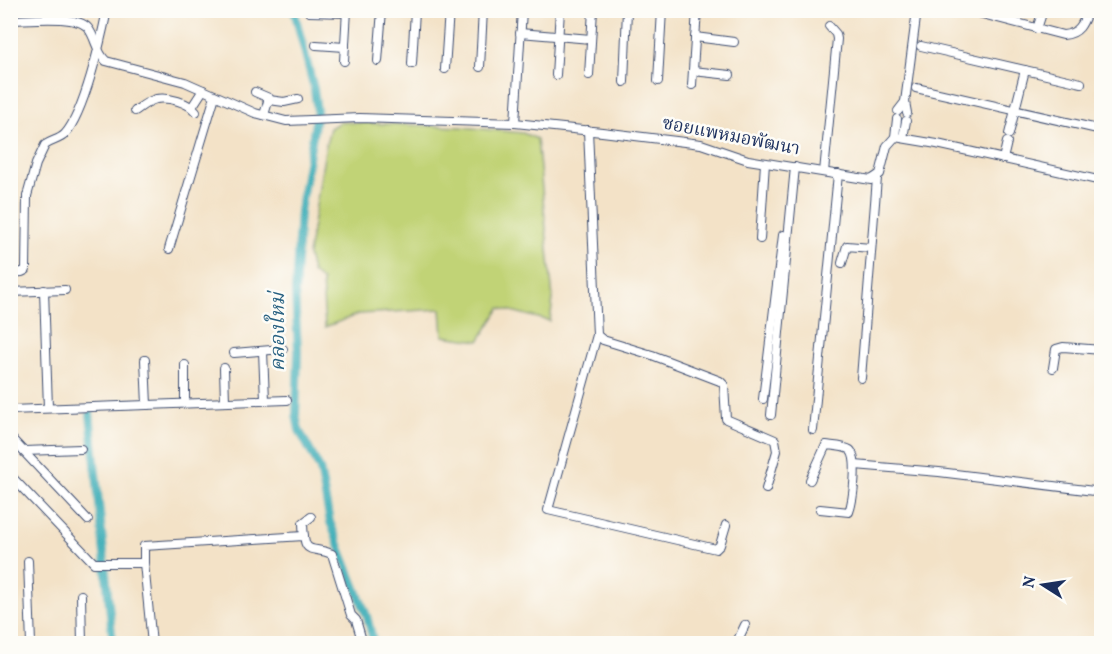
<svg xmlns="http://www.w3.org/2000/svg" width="1112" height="654" font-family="Vollkorn,'Noto Serif Thai',serif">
  <rect width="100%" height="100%" fill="#fdfcf7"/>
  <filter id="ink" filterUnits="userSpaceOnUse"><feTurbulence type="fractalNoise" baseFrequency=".0167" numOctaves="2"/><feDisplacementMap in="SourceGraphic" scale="12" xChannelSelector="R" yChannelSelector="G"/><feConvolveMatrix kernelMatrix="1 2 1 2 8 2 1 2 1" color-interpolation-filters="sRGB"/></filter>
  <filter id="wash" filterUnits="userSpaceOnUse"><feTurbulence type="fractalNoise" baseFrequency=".008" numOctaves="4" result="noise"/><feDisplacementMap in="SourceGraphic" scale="24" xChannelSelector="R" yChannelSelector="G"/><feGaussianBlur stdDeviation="1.35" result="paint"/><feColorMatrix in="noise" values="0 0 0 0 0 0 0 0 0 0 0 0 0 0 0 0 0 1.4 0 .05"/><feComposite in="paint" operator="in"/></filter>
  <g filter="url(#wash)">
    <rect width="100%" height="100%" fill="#f3e2c7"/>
    <!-- green -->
    <polygon fill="#c1d376" stroke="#6e816a" stroke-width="1.5" points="340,122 462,127 523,133 537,139 553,299 550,321 500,308 479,341 443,336 441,309 359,314 325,327 322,281 312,272 308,255 326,144 330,128"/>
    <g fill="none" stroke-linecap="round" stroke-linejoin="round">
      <!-- canal -->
      <g stroke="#3cadb7" stroke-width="8">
        <polyline points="294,10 314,89 317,111 300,211 295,293 298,352 296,415 299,430 320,469 330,522 367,616 374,644"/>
        <polyline points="90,413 113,644"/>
      </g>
    </g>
  </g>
  <g filter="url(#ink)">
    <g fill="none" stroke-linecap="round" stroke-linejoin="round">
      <!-- minor casing -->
      <g stroke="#3b4a6e" stroke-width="10">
        <g id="minor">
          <path d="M967,10L1063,35C1079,34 1083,24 1088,10"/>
          <polyline points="1095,10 1102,12"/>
          <polyline points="309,12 347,13"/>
          <path d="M10,20C28,20 77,14 88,28C96,38 96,52 106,61L185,82L255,113L286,121L360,118L515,123L602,132L701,144L748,160L871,180L880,174L887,146L895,137L937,144L1102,181"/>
          <polyline points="1037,29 1043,10"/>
          <polyline points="520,33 591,39"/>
          <polyline points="695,37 734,42"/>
          <polyline points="316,45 345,47"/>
          <polyline points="921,46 1081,83"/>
          <polyline points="344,61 347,10"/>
          <polyline points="378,61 382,10"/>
          <polyline points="412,64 415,10"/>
          <polyline points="480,67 483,10"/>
          <polyline points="445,69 449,10"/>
          <polyline points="693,71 730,75"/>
          <polyline points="556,75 560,10"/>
          <polyline points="589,75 593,10"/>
          <polyline points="658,81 662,10"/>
          <polyline points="624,82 627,10"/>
          <polyline points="692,85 697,10"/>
          <polyline points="916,88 1102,130"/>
          <polyline points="255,92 269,98 264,115"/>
          <polyline points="269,100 284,102 298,99"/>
          <polyline points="192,107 203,90"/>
          <path d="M135,111C142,106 148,101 156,99C169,97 188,102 196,112"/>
          <polyline points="898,111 905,102"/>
          <polyline points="907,113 905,102 917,10"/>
          <polyline points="515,123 522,10"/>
          <polyline points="588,130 597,335 603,340 652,355 720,381 724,385 726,419 775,440 777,451 766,489"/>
          <polyline points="1009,134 1025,70"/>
          <polyline points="895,137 897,119"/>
          <polyline points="903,138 906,121"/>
          <polyline points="1003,159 1007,142"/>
          <polyline points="824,172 837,39 836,34 829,26"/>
          <polyline points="760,239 765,163"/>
          <polyline points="169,249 215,96"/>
          <polyline points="842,263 847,246 871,248"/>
          <path d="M10,273L22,272L26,270L27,196L36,164L45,145C52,140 59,140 65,134C84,113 101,40 107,10"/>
          <polyline points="44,290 48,408"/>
          <polyline points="10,292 65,290"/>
          <polyline points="597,335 548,510 716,549 720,545 726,525"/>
          <polyline points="263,351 265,400"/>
          <polyline points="234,353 283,349"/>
          <polyline points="145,360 147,405"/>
          <polyline points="185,365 185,403"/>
          <polyline points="224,368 225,402"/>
          <polyline points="1053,368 1056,349 1063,347 1102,350"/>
          <polyline points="861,378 877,178"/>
          <polyline points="763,399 783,235"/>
          <polyline points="10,410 287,400"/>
          <polyline points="771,415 795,167"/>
          <polyline points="813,430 838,174"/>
          <polyline points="10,437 88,520"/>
          <polyline points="24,451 81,449"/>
          <polyline points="855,465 939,472 1102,492"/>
          <polyline points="10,475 94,563 144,563"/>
          <path d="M810,480L826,445C833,446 844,446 850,450C859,458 853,501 849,512L820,509"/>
          <path d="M311,517L303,523C304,558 310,545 332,554L351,615L356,620L363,644"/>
          <polyline points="28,561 31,644"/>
          <polyline points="81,595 82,644"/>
          <polyline points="152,644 144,563 144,546 304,536"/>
          <polyline points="736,644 745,625"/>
        </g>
      </g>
      <!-- minor -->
      <use href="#minor" stroke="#fff" stroke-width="8"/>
    </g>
  </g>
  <g text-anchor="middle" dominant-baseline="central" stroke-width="5" stroke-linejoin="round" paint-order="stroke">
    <!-- street labels -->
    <g font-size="18" fill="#1b2f5e" stroke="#fdfcf7">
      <text transform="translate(731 137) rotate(11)">ซอยแพหมอพัฒนา</text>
    </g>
    <!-- water labels -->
    <g font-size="20" font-style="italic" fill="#286182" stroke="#fdfcf7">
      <text transform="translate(279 332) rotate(-90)">คลองใหม่</text>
    </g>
  </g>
  <!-- margin -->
  <rect width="1112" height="654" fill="none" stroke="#fdfcf7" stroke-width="36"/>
  <!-- north arrow -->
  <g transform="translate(1043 585) rotate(282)" stroke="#fdfcf7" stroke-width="4.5" paint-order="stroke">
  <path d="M0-4.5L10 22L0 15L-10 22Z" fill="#1b2f5e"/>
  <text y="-9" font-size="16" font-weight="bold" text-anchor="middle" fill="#1b2f5e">N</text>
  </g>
</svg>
